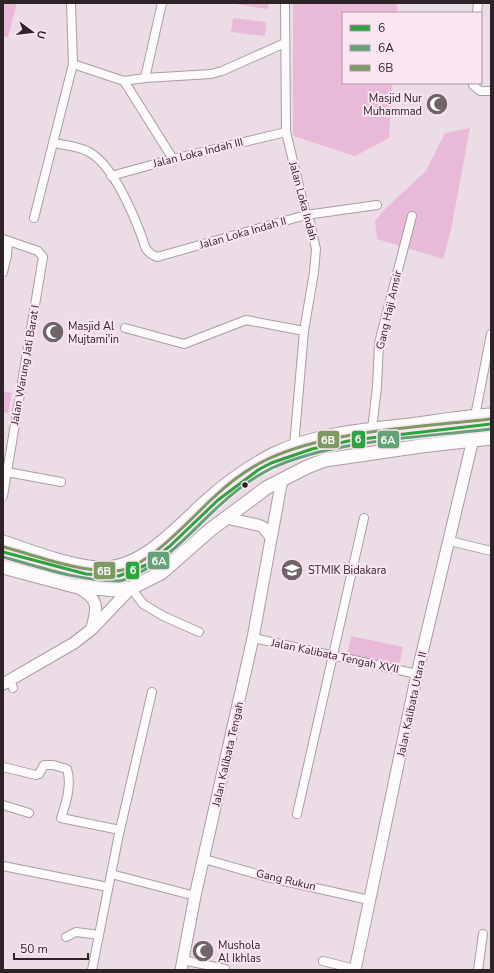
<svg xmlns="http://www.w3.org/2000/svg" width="494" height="973" font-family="'Nunito Sans',sans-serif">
  <rect width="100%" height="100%" fill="#ecdce6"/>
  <!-- green -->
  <g fill="#e9bad7">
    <polygon points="3,3 17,3 8,37 3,36"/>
    <polygon points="235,3 269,3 268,9 235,4"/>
    <polygon points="293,3 397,3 397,13 343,13 343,83 392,83 389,138 355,156 293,136"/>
    <polygon points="233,18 266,22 265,36 231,32"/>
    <polygon points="470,128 451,230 443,259 377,239 375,221 387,207 426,171 445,133"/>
    <polygon points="3,391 12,393 8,413 3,412"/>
    <polygon points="351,636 403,647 399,666 347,656"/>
  </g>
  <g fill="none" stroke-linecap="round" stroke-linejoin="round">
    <!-- street casing -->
    <g stroke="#a99da5" stroke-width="10">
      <g id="street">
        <polyline points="285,3 286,132 306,215 310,222 316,249 314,272 304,331 294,446"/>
        <polyline points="477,13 478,3"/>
        <polyline points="73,64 124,81 145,78 211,74 222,71 285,43"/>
        <polyline points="145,78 162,3"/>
        <polyline points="124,81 173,159"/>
        <polyline points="473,83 473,85 480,91 491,91"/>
        <path d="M53,143C64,145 79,146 89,152C115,166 137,222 146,249L151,254L157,257L306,215L377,205"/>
        <polyline points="111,176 173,159 286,132"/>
        <polyline points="34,218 73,64 71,3"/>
        <polyline points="3,239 38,251 43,257 3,496"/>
        <polyline points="3,272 7,255 8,241"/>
        <polyline points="125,328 184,344 246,320 304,331"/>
        <polyline points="475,416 491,334"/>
        <polyline points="372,429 377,387 379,343 412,216"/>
        <polyline points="7,472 61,482"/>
        <polyline points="450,541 491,551"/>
        <polyline points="131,588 143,604 163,616 199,632"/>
        <polyline points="253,638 417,674"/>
        <polyline points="10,680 13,688"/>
        <path d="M3,767L36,775L39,774L44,765H53L67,769C72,785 66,803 61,818L120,830"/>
        <polyline points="3,805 29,813"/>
        <polyline points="297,814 364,518"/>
        <polyline points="204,859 271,878 369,900"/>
        <polyline points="3,866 108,887"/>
        <polyline points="111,874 195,896"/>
        <polyline points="66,937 76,932 99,935"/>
        <polyline points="183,960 225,969"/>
        <polyline points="323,961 355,969"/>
        <polyline points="92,970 119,834 152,692"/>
        <polyline points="478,970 483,934"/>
      </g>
    </g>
    <!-- secondary casing -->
    <g stroke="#a99da5" stroke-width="13">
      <g id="secondary">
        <polyline points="226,518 258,525 263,527 271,537"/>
        <path d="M77,587C99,599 98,606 92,628"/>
        <polyline points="3,684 74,643 92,629 131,588"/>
        <polyline points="181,970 195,896 253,638 282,479"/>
        <polyline points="355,970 417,674 473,439"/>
      </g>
    </g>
    <!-- primary casing -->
    <g stroke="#a99da5" stroke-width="15">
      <g id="primary">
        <path d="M3,542C32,552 76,569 106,568C146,566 180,524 209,499C229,481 251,466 274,454C316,434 364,430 410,425C437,421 464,417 491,415"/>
        <polyline points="3,567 74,586 115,590 131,588 161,573 210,530 266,488 307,467 325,460 421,446 491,438"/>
      </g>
    </g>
    <!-- street -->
    <use href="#street" stroke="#fcfafb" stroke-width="8"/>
    <!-- secondary -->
    <use href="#secondary" stroke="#fcfafb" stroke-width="11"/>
    <!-- primary -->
    <use href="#primary" stroke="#fcfafb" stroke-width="13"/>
    <!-- bus-1 casing -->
    <g stroke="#fce5f3" stroke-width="6">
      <polyline id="bus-1" points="3,552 86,574 119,576 146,565 170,546 218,500 258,470 271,463 312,449 353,440 491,424"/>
    </g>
    <!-- bus-2 casing -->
    <g stroke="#fce5f3" stroke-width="6">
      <path id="bus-2" d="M3,557C40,567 79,581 118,581C123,581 128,578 132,576C168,561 192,530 220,505C235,491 254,477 272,468C332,440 424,437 491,429"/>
    </g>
    <!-- bus-3 casing -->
    <g stroke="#fce5f3" stroke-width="6">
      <path id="bus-3" d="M4,547C40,557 79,572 116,571C146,570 192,517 214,497C229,483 249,468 268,459C330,430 422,427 490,419"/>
    </g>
    <!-- bus-1 -->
    <use href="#bus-1" stroke="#2ea43f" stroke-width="3"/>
    <!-- bus-2 -->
    <use href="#bus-2" stroke="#64a177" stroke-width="3"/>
    <!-- bus-3 -->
    <use href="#bus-3" stroke="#7c9a62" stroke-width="3"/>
  </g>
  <!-- icons -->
  <defs>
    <g id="mosque-disc" transform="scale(1.15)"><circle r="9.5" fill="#70646b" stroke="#fce5f3"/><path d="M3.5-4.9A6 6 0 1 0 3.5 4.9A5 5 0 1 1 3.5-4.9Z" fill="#fff"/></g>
    <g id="university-disc" transform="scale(1.15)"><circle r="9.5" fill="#70646b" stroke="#fce5f3"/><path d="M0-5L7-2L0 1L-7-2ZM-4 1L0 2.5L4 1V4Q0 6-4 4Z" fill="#fff"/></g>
  </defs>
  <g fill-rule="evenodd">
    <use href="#mosque-disc" x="437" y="104"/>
    <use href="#mosque-disc" x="53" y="332"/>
    <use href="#university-disc" x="292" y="570"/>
    <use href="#mosque-disc" x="203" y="951"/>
  </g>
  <!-- markers -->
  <circle fill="#2d2329" stroke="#fce5f3" stroke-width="1.5" cx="245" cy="485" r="3.5"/>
  <g text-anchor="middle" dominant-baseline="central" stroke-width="4" stroke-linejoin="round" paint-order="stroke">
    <!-- poi labels -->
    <g font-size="11" fill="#2d2329" stroke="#fce5f3" text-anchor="start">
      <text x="422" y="98" text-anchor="end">Masjid Nur<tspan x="422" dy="13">Muhammad</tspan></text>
      <text x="68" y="326">Masjid Al<tspan x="68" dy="13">Mujtami'in</tspan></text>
      <text x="308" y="570">STMIK Bidakara</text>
      <text x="218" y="945">Mushola<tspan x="218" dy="13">Al Ikhlas</tspan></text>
    </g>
    <!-- street labels -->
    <g font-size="11" fill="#2d2329" stroke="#fce5f3">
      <text transform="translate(198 153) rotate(-14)">Jalan Loka Indah III</text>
      <text transform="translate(303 201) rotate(75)">Jalan Loka Indah</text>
      <text transform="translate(243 233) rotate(-16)">Jalan Loka Indah II</text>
      <text transform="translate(389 310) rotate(-77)">Gang Haji Amsir</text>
      <text transform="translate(25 365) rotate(-80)">Jalan Warung Jati Barat I</text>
      <text transform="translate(335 656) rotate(12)">Jalan Kalibata Tengah XVII</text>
      <text transform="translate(412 704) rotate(-78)">Jalan Kalibata Utara II</text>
      <text transform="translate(228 754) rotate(-77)">Jalan Kalibata Tengah</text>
      <text transform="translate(286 880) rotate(13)">Gang Rukun</text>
    </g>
  </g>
  <g stroke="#fce5f3" stroke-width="1.5">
    <rect x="351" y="430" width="15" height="19" rx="4" fill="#2ea43f"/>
    <rect x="317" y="430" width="23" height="19" rx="4" fill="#7c9a62"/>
    <rect x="377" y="430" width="23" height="19" rx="4" fill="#64a177"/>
    <rect x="147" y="551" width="23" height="19" rx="4" fill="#64a177"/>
    <rect x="125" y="561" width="15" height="19" rx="4" fill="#2ea43f"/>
    <rect x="93" y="561" width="23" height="19" rx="4" fill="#7c9a62"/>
  </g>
  <g font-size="11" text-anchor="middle" font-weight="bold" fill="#fff">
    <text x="358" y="443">6</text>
    <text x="328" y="444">6B</text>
    <text x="388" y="444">6A</text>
    <text x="159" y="565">6A</text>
    <text x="133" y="574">6</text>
    <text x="104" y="575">6B</text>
  </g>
  <!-- border -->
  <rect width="494" height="973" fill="none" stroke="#2d2329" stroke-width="8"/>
  <!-- legend -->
  <rect x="342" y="12" width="140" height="72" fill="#fce5f3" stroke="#a997a2"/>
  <rect x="350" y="25" width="20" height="6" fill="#2ea43f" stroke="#a997a2"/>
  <text x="378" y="32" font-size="12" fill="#2d2329">6</text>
  <rect x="350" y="45" width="20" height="6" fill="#64a177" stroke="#a997a2"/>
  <text x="378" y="52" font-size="12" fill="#2d2329">6A</text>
  <rect x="350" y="65" width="20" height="6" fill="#7c9a62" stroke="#a997a2"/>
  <text x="378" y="72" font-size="12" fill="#2d2329">6B</text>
  <!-- north arrow -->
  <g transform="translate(32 32) rotate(105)" stroke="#fce5f3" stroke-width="3" paint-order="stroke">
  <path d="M0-3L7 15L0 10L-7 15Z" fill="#2d2329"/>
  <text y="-6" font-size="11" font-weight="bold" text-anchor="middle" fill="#2d2329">U</text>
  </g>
  <!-- scale -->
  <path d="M14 953v6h74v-6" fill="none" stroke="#2d2329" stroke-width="2"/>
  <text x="20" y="953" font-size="12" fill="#2d2329" stroke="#fce5f3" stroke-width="3" paint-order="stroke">50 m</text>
</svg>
